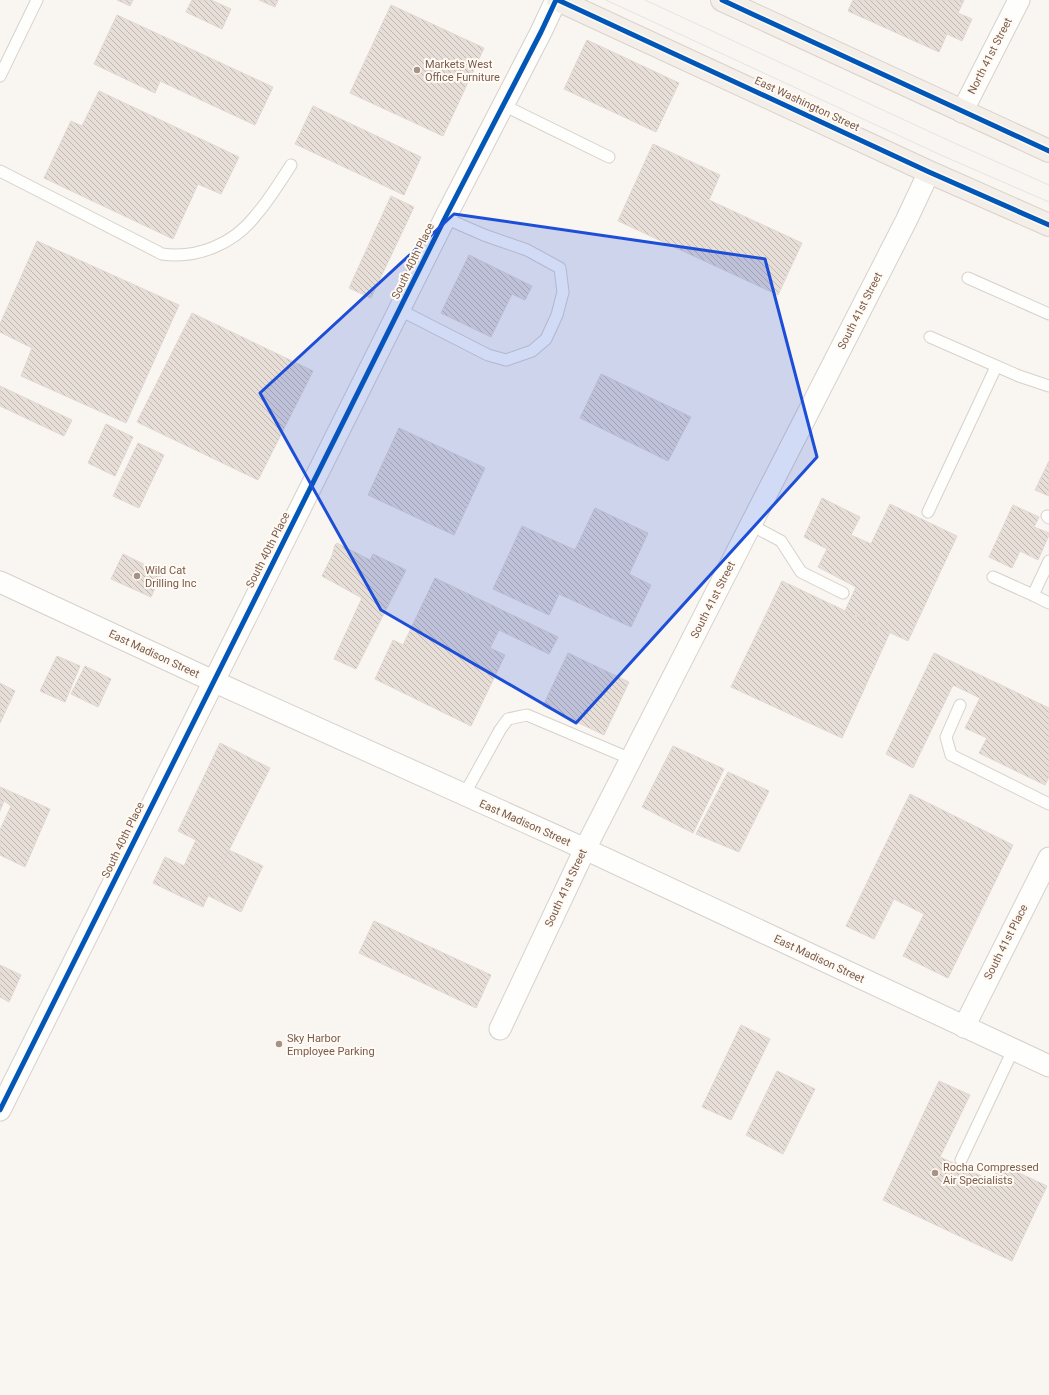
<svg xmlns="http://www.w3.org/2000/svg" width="1049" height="1395" font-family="Roboto,sans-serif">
  <defs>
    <pattern id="building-back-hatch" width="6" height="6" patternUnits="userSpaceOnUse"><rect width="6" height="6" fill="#e6ded7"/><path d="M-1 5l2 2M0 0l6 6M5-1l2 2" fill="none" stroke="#bfb7b1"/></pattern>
  </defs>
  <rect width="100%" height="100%" fill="#f9f5f0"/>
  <!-- building -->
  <g fill="url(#building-back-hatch)" stroke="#e2d8d2">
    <polygon points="117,0 133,0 130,6"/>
    <polygon points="192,0 211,0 231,9 222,29 186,12"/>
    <polygon points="259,0 278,0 275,7"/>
    <polygon points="853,0 964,0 958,13 972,19 962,41 947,34 939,52 848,11"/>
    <polygon points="391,5 484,48 443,136 350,93"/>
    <polygon points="117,15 273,87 255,125 160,81 155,93 94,64"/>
    <polygon points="587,40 679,83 656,132 564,89"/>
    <polygon points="99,91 239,157 221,194 198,184 173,239 44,178 71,121 82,126"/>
    <polygon points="313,106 421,157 404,195 295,144"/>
    <polygon points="653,144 720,175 709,200 802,243 778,295 618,221"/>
    <polygon points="391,196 414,207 371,298 349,288"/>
    <polygon points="37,241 179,305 126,423 21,376 32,348 0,332 0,324"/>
    <polygon points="469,255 532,286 525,300 512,294 491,337 441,313"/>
    <polygon points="192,313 313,371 258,480 137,422"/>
    <polygon points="601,374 691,417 668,461 580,418"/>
    <polygon points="0,386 72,420 64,436 0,406"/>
    <polygon points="106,424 133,437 115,476 88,463"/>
    <polygon points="399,428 485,468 454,535 368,495"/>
    <polygon points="138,443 164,455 139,508 113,496"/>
    <polygon points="1049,461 1049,496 1035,490"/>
    <polygon points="822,498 860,517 851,535 871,544 890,504 957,536 908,641 845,611 856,587 818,567 827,549 804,537"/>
    <polygon points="1013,505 1039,517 1034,527 1049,533 1049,535 1038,560 1020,551 1012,568 989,557"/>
    <polygon points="595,508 648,533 629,574 651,585 631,627 559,594 549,615 493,589 522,526 575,550"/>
    <polygon points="337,543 370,560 373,554 406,570 356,669 334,659 362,598 322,576 332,556 335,545"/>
    <polygon points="123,554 162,573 151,597 111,579"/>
    <polygon points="435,578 558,637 549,654 499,630 490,648 505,655 471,726 375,679 393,640 403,645"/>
    <polygon points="782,581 890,632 842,738 731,687"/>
    <polygon points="568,653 629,682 604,735 543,706"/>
    <polygon points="934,653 1049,708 1049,777 1045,785 979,753 987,738 965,728 980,698 953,685 913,768 886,754"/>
    <polygon points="57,656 80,666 65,702 40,691"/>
    <polygon points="85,666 111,679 98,707 71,694"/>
    <polygon points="0,683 15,691 0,723"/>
    <polygon points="220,743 270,768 229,850 203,907 153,883 165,857 184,866 196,840 178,831"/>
    <polygon points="673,746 724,769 693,833 642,807"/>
    <polygon points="728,772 769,791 739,852 696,834"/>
    <polygon points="0,787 50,809 25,867 0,855 0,830 11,806 4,801 0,811"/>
    <polygon points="910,794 1013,845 948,978 903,956 924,914 894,899 874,939 846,926"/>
    <polygon points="229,850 263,866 241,912 207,895"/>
    <polygon points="374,921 491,975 476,1008 359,953"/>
    <polygon points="0,965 21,975 9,1002 0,997"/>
    <polygon points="741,1025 770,1039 731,1120 702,1107"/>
    <polygon points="777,1071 815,1089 783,1154 746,1135"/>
    <polygon points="939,1081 970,1095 940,1157 992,1181 1000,1164 1047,1186 1012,1261 883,1200"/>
  </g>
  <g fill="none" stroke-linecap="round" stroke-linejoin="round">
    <!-- service casing -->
    <g stroke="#d7d1cb" stroke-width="13">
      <g id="service">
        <polyline points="0,76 37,0"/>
        <polyline points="503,105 609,157"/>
        <path d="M0,171L162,254C197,259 234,244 256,215C269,200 280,182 291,165"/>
        <polyline points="968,278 1049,314"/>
        <polyline points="400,310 488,355 506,360 532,351 546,339 557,315 563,292 560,268 527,250 484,235 445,218"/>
        <polyline points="930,337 1019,376 1049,386"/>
        <polyline points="928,512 996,367"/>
        <polyline points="1047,516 1049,518"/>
        <polyline points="751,525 781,541 801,572 843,593"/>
        <polyline points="1049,561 1033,595 1049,603"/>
        <polyline points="993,577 1033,595"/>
        <polyline points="960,705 946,737 951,755 1049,804"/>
        <polyline points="464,795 500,730 508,719 527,715 631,759"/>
        <polyline points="961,1160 1013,1050"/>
      </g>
    </g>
    <!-- minor casing -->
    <g stroke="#d7d1cb" stroke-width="23">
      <g id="minor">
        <polyline points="962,112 1019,0"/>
        <polyline points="0,582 213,681 585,849 1049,1066"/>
        <polyline points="964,1027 1049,858"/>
        <polyline points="500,1029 585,849 906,221 929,172"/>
        <polyline points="0,1110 445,218 541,32 556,0"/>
      </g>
    </g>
    <!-- primary casing -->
    <g stroke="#dad1cc" stroke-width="24">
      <g id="primary">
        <polyline points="558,0 929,172 1049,225"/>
        <polyline points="722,0 1049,151"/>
      </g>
    </g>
    <!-- service -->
    <use href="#service" stroke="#fefefd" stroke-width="11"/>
    <!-- minor -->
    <use href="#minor" stroke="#fefefd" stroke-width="21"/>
    <!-- primary -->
    <use href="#primary" stroke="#f3eee8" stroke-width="22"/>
    <!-- tram -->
    <g stroke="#e6e3e7" stroke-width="1">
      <polyline points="606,0 943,156 1049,202"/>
      <polyline points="645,0 952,142 1049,185"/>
    </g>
    <!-- cycleway casing -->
    <g stroke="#fffaf3" stroke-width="8">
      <g id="cycleway">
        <polyline points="558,0 929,172 1049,225"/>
        <polyline points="722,0 1049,151"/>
        <polyline points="0,1110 445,218 541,32 556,0"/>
      </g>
    </g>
    <!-- cycleway -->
    <use href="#cycleway" stroke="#0057b8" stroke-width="5"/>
  </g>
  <!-- marked area -->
  <path fill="#1d4ed8" fill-opacity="0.2" stroke="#1d4ed8" stroke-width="3" stroke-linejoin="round" d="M454,214L765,259L817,457L576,723L381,610L260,393Z"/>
  <!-- markers -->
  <g fill="#a69286" stroke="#fffaf3" stroke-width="1.5">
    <circle cx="417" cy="70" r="4"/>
    <circle cx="137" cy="576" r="4"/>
    <circle cx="279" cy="1044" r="4"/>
    <circle cx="935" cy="1173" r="4"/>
  </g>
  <g text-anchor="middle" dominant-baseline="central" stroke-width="4" stroke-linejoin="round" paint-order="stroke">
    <!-- street labels -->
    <g font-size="11" fill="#7a5c4d" stroke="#fffaf3">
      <text transform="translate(990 56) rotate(-63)">North 41st Street</text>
      <text transform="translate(807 104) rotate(25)">East Washington Street</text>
      <text transform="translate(413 261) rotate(-64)">South 40th Place</text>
      <text transform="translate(860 311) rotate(-63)">South 41st Street</text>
      <text transform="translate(268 550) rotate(-63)">South 40th Place</text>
      <text transform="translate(713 600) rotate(-63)">South 41st Street</text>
      <text transform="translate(154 654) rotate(25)">East Madison Street</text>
      <text transform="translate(525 823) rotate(24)">East Madison Street</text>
      <text transform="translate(123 840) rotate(-64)">South 40th Place</text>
      <text transform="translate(566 888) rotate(-65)">South 41st Street</text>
      <text transform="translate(1006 942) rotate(-63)">South 41st Place</text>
      <text transform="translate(819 959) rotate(25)">East Madison Street</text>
    </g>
    <!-- poi labels -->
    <g font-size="11" fill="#7a5c4d" stroke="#fffaf3" text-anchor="start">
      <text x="425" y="64">Markets West<tspan x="425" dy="13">Office Furniture</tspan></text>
      <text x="145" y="570">Wild Cat<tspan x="145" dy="13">Drilling Inc</tspan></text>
      <text x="287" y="1038">Sky Harbor<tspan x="287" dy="13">Employee Parking</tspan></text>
      <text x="943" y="1167">Rocha Compressed<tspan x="943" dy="13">Air Specialists</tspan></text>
    </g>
  </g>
</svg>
